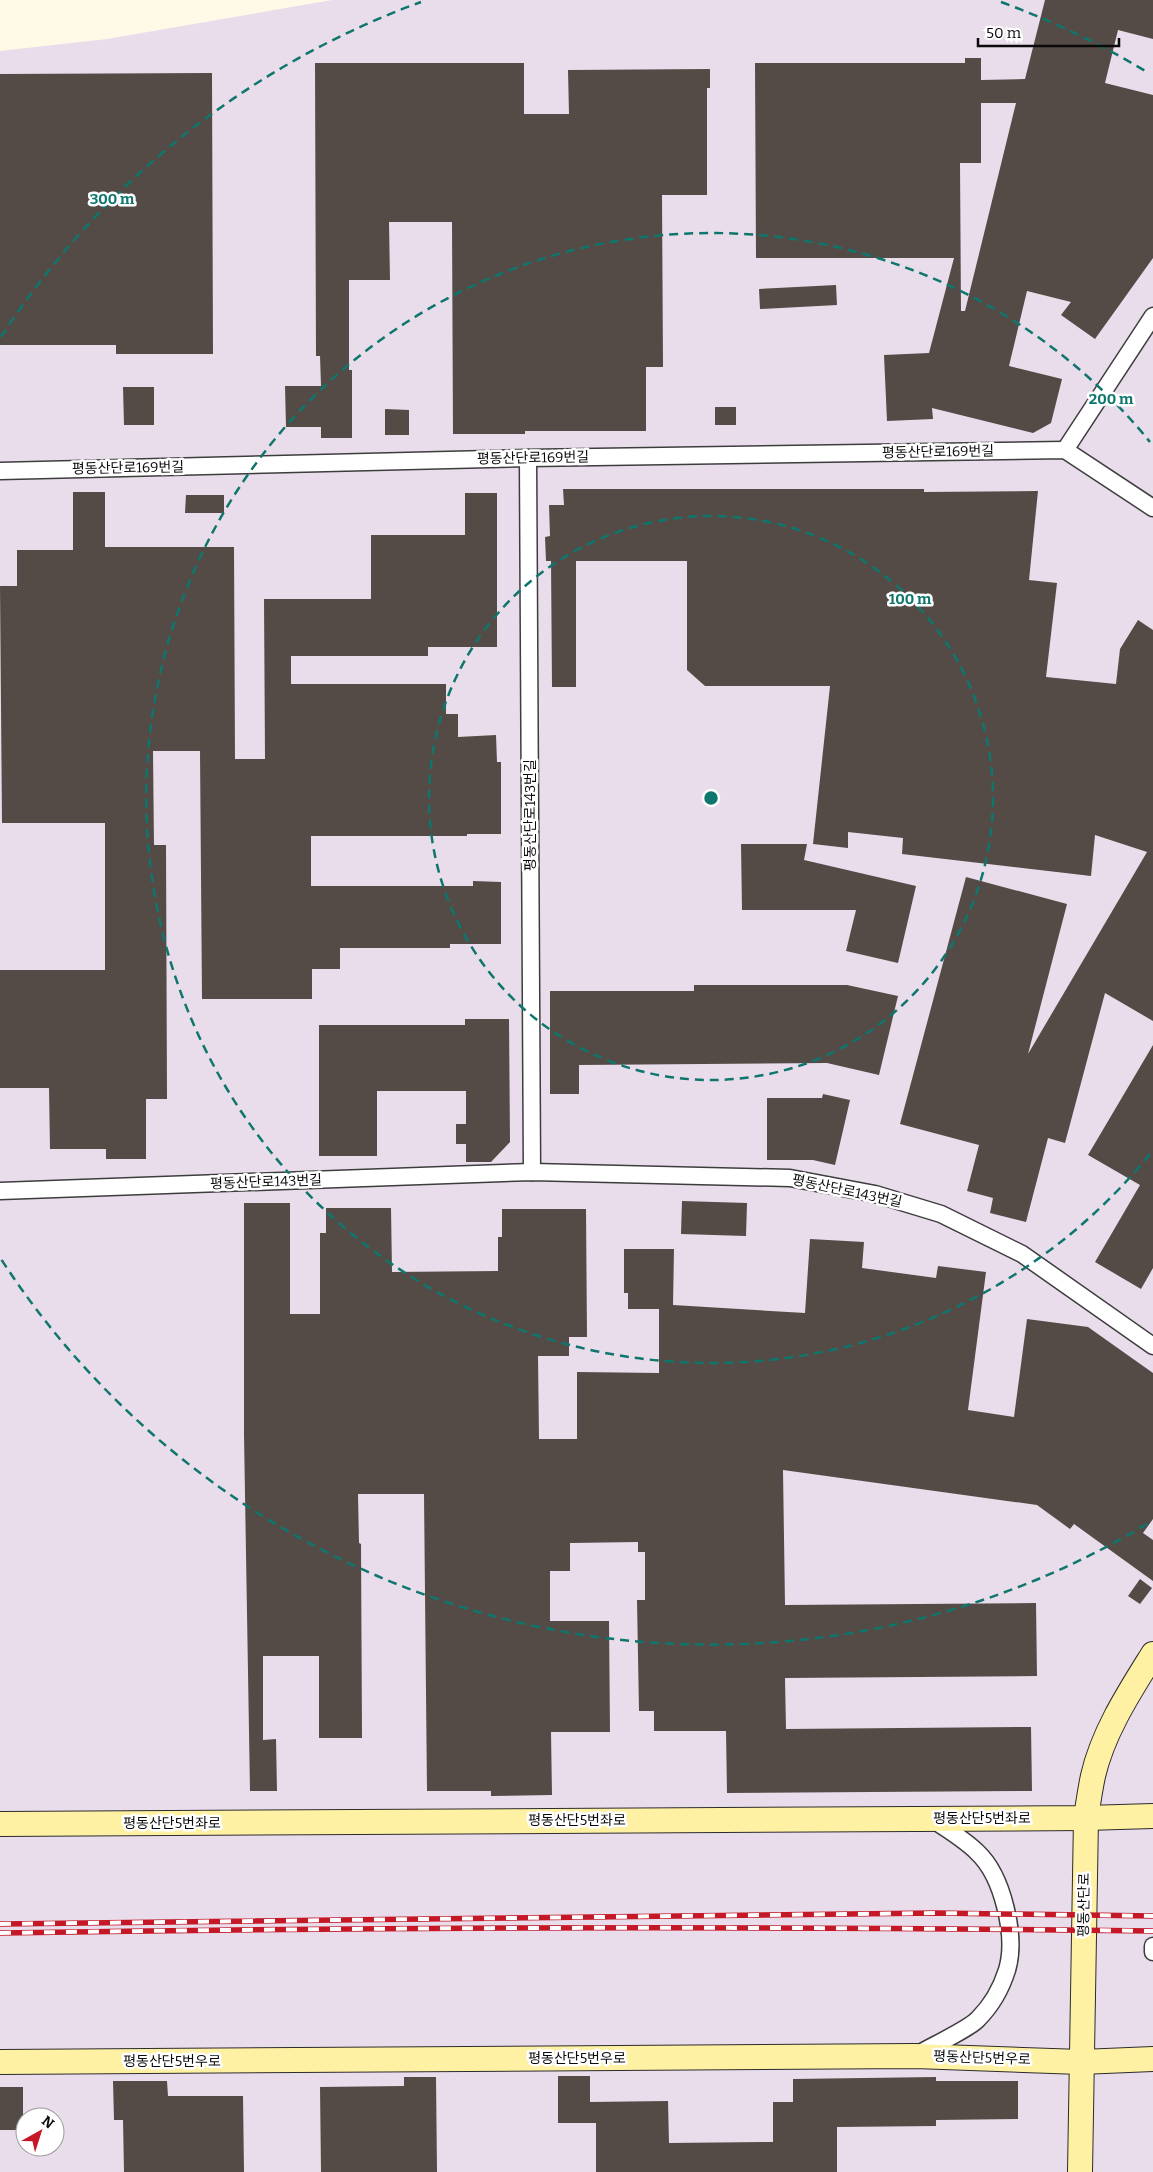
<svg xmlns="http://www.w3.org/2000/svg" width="1153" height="2172" font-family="Bitter,'Noto Sans KR',serif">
  <rect width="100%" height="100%" fill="#fffae8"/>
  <!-- industrial -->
  <path fill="#e9ddeb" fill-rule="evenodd" d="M332,0H1153V2172H0V51L107,39ZM25,2117H55V2147H25Z"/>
  <!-- building -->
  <g fill="#544b46" fill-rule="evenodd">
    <path d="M1045,0H1153V39L1118,30L1105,83L1153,95V258L1095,339L1061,315L1071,302L1027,291L1009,366L1062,379L1051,423L1033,433L932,408L933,419L887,421L884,355L929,353L954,258H756L755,63H965V58H981V80L1025,79ZM981,103H1016L965,311H961L960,163H981Z"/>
    <polygon points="315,63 524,63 524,114 569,114 568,70 710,69 710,88 707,88 707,195 662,195 663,367 646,367 646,431 525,431 525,434 453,434 452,222 389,222 390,280 349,280 349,370 352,370 352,438 321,438 321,427 286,427 285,386 321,386 320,356 316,356"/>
    <polygon points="212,73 213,354 116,354 116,345 0,345 0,74"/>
    <polygon points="836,285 837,305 760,309 759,289"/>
    <polygon points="123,387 154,387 154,425 124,425"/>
    <rect x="715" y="407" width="21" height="18"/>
    <polygon points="385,409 409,410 409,435 385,435"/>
    <polygon points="563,489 924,489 924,492 1038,491 1029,580 1057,583 1046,677 1116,684 1120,649 1138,620 1153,630 1153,1021 1105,993 1065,1143 1048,1138 1026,1222 990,1213 993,1198 967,1191 979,1145 900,1124 966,877 1067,904 1028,1054 1147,852 1095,835 1091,876 902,854 903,838 848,832 848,848 813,844 830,686 705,686 687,670 687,561 576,561 576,687 552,687 551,561 546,561 545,537 550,536 549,505 564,505"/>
    <polygon points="73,492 105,492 105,547 234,547 235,759 265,759 264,599 371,599 371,535 465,535 465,493 497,493 497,647 428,647 428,656 291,656 291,684 446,684 446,714 458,714 458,737 496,735 497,762 501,762 501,834 467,834 467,836 311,836 311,886 473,886 473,881 501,882 501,944 450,944 450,948 340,948 340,969 312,969 312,999 202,999 200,751 153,751 154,845 166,845 167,1099 146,1099 146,1159 106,1159 106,1149 50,1149 49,1088 0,1088 0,970 105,970 105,823 2,823 0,586 17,586 17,550 73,550"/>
    <polygon points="186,495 224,495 224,513 185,513"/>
    <polygon points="741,844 807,844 804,860 916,886 898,963 846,951 856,910 742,910"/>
    <polygon points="694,985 847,985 898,996 879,1075 827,1063 579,1065 579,1094 550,1094 550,991 694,991"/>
    <polygon points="465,1019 509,1019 510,1142 491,1162 466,1162 466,1144 456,1144 456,1124 466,1124 466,1091 377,1091 377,1156 319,1156 319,1025 465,1025"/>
    <polygon points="1153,1045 1153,1268 1141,1289 1095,1262 1140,1185 1088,1155"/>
    <polygon points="823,1094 850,1100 835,1165 813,1160 767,1160 767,1098 822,1098"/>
    <polygon points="682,1201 747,1203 746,1236 681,1234"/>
    <polygon points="244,1203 290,1203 290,1314 320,1314 320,1233 326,1233 326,1208 391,1208 392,1272 498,1271 498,1237 502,1237 502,1209 586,1209 587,1337 569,1337 569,1356 538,1356 539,1439 577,1439 577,1372 659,1373 659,1309 628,1309 628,1293 624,1293 624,1249 674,1249 673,1305 805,1313 810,1239 864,1242 862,1268 936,1278 938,1266 986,1272 968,1410 1014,1417 1027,1319 1088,1327 1153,1373 1153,1519 1143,1533 1153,1540 1153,1581 1074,1524 1070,1529 1037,1505 783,1470 785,1605 1036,1603 1037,1676 785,1678 786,1729 1031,1727 1032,1791 727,1793 726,1731 654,1731 654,1711 639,1711 637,1600 645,1600 645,1552 638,1552 638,1542 570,1543 570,1571 550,1571 550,1621 609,1621 610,1732 551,1732 552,1795 491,1796 491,1791 427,1791 424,1494 358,1494 359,1543 361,1544 362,1738 319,1738 319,1656 263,1656 263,1740 276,1739 277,1791 250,1791 244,1435"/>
    <polygon points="1140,1579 1152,1588 1140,1604 1128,1596"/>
    <polygon points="558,2076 590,2076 590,2102 668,2101 669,2143 773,2142 773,2102 793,2102 793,2079 936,2077 936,2081 1018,2081 1018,2119 936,2120 936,2126 837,2127 837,2172 596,2172 596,2123 558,2123"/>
    <polygon points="404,2077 436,2077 437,2172 321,2172 320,2087 404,2086"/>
    <polygon points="113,2081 167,2081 168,2096 243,2096 244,2172 124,2172 123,2120 114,2120"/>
    <rect x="0" y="2087" width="23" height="43"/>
  </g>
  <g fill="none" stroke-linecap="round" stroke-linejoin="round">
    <!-- street casing -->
    <g stroke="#3d3d3d" stroke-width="19">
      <g id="street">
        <polyline points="1065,450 1153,316"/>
        <polyline points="528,458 532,1172"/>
        <polyline points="0,471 528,458 1065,450 1153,508"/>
        <polyline points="0,1191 532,1172 790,1178 875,1194 941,1214 1022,1254 1153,1346"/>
        <polyline points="1153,1946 1153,1952"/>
        <path d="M915,2056C929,2047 968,2030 978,2019C992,2005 1001,1989 1007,1970C1017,1937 1003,1876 977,1852C964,1839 946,1829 931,1818"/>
      </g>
    </g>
    <!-- secondary casing -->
    <g stroke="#2c2c2c" stroke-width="26">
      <g id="secondary">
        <polyline points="0,1824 1086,1818 1153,1816"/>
        <polyline points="0,2062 915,2056 1081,2062 1153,2059"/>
        <path d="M1080,2172L1086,1818C1088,1804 1090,1790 1093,1776C1103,1732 1130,1691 1153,1654"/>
      </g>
    </g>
    <!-- street -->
    <use href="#street" stroke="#fff" stroke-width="16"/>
    <!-- secondary -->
    <use href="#secondary" stroke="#fff1a3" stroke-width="24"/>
    <!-- rail casing -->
    <g stroke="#c51827" stroke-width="5.5">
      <g id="rail">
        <polyline points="0,1924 936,1913 1153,1916"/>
        <path d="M0,1933C384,1927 769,1926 1153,1931"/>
      </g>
    </g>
    <!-- rail -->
    <use href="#rail" stroke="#fff" stroke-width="4" stroke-dasharray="11" stroke-linecap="butt"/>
  </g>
  <!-- distance rings -->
  <g fill="none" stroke="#0f766e" stroke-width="2.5" stroke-dasharray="9 6">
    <circle cx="711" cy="798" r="282"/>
    <path d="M1150 1154A565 565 0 1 1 1150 442"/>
    <path d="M1147 1524A847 847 0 0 1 1 1259M1 337A847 847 0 0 1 421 2M1001 2A847 847 0 0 1 1147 72"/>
  </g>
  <g text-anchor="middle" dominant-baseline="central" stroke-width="5" stroke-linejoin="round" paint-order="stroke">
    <!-- street labels -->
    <g font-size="14" fill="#0a0a0a" stroke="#fff">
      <text transform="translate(938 452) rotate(-1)">평동산단로169번길</text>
      <text transform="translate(533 458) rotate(-1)">평동산단로169번길</text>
      <text transform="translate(128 468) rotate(-1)">평동산단로169번길</text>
      <text transform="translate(530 815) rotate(-90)">평동산단로143번길</text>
      <text transform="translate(266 1182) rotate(-2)">평동산단로143번길</text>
      <text transform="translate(847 1191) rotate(12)">평동산단로143번길</text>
      <text x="982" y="1818">평동산단5번좌로</text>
      <text x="577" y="1820">평동산단5번좌로</text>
      <text x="172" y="1823">평동산단5번좌로</text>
      <text transform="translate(1084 1905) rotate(-89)">평동산단로</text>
      <text x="577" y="2058">평동산단5번우로</text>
      <text transform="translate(982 2058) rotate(2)">평동산단5번우로</text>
      <text x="172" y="2061">평동산단5번우로</text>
    </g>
  </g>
  <circle cx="711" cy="798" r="8" fill="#0f766e" stroke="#fff" stroke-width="2.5"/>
  <g font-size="15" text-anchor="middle" font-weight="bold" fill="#0f766e" stroke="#fff" stroke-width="5" stroke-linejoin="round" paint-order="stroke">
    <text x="112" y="204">300 m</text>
    <text x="1111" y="404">200 m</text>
    <text x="910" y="604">100 m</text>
  </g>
  <!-- north arrow -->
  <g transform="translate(40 2132) rotate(39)"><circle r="24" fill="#ffffff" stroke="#9d9d9d"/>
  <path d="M0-4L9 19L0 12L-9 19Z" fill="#c51827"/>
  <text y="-8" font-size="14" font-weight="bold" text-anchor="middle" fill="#0a0a0a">N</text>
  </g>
  <!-- scale -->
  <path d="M978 38v8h141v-8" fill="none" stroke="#0a0a0a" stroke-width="2.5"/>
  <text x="986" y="38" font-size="15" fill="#0a0a0a" stroke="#ffffff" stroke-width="4" paint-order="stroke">50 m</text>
</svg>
